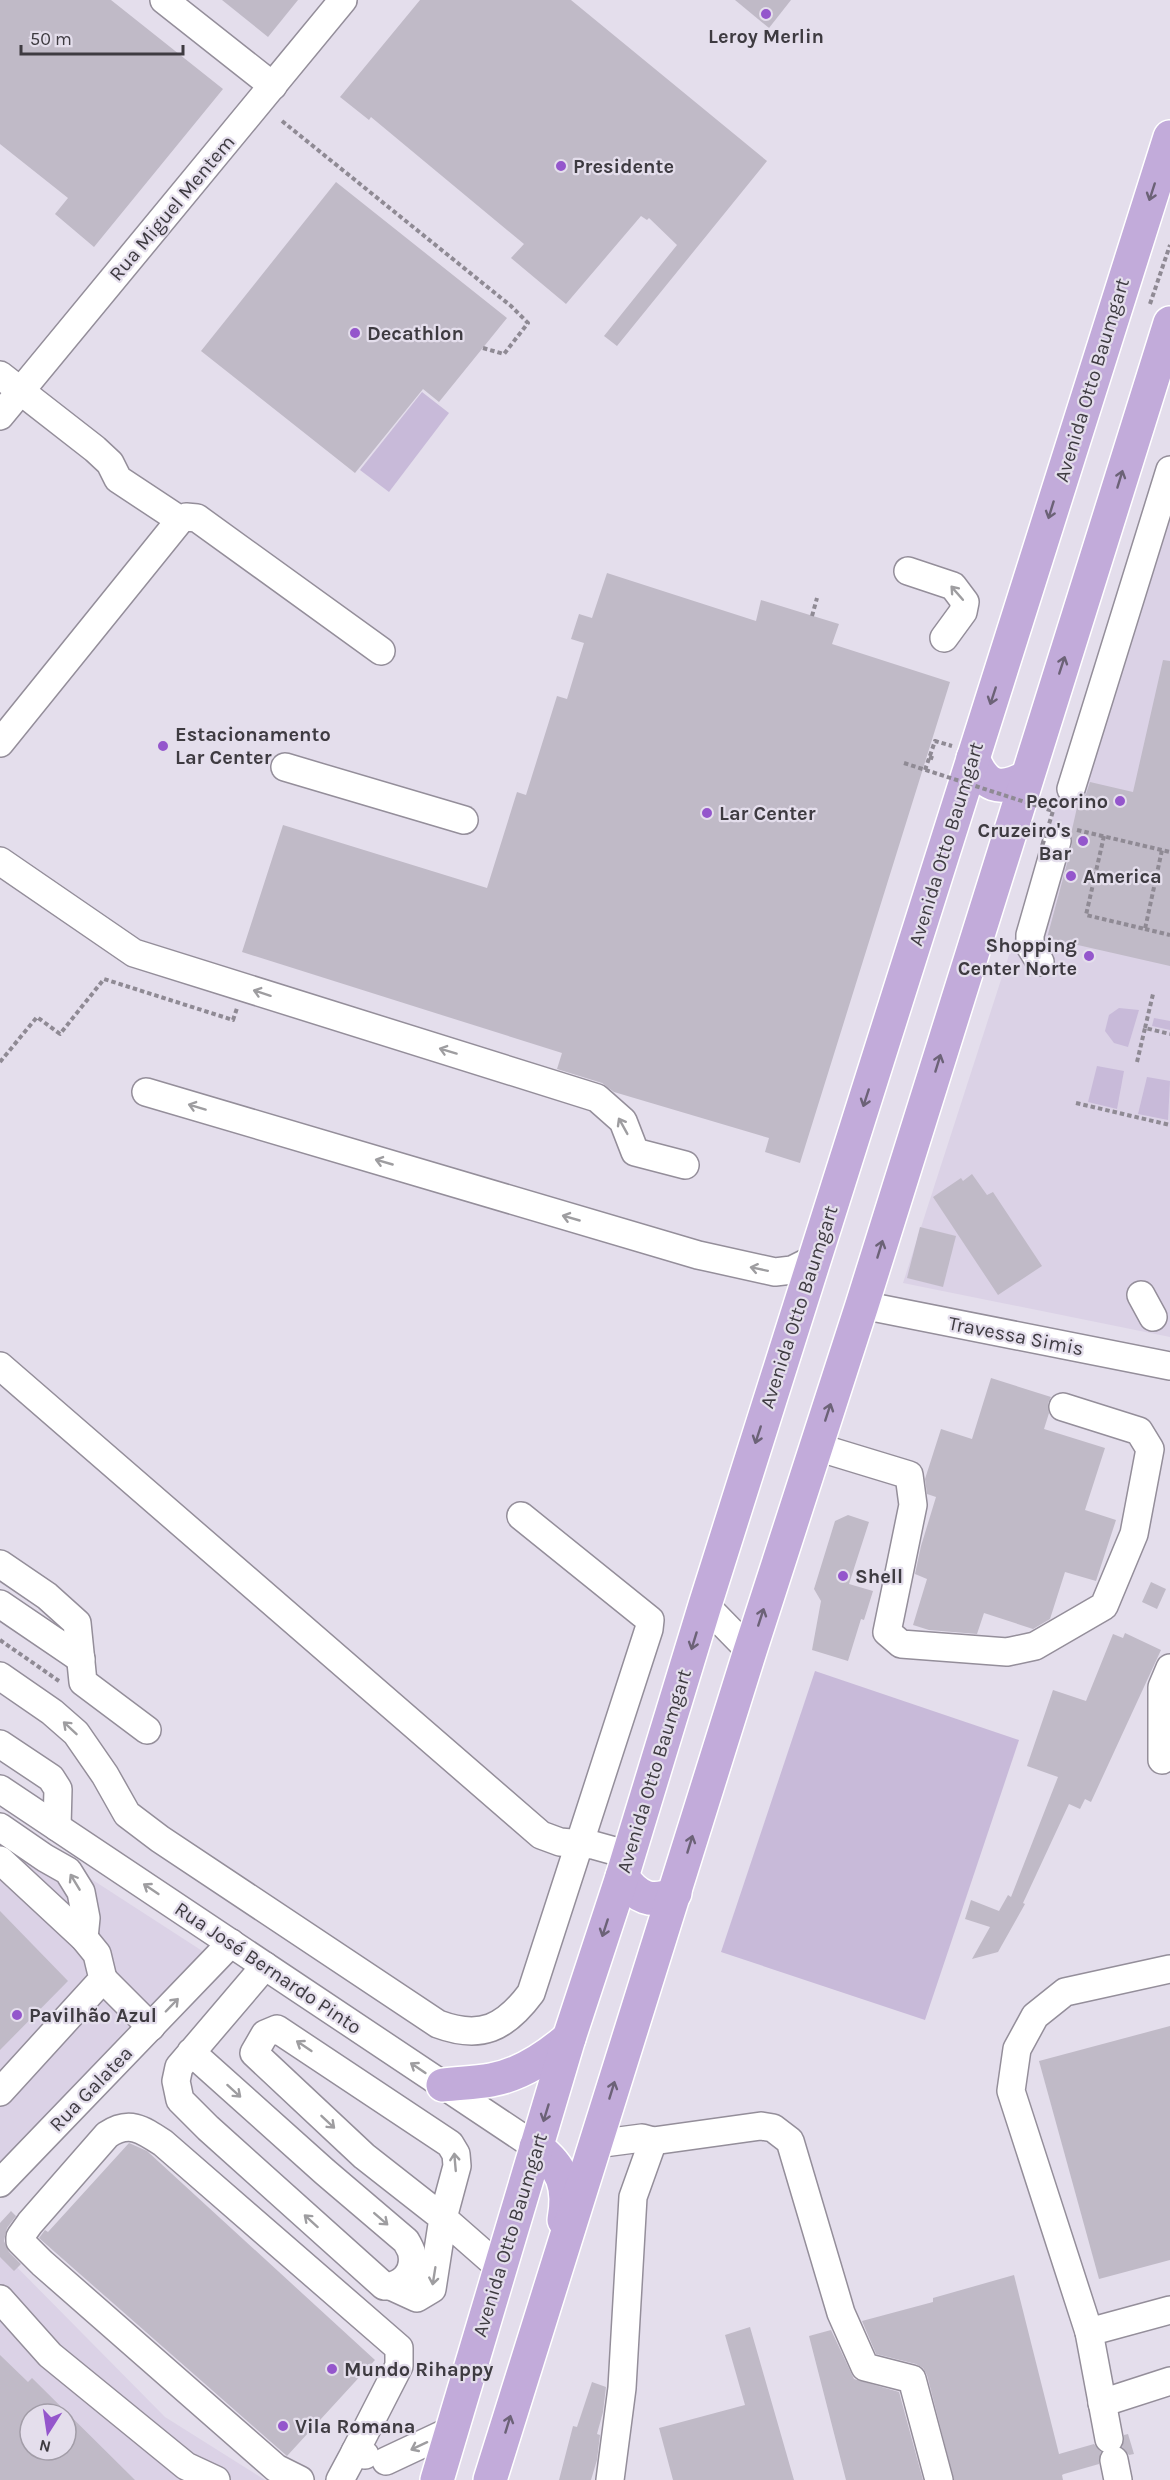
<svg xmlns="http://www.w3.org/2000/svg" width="1170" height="2480" font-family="Karla,sans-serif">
  <rect width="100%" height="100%" fill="#e4deec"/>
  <!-- built -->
  <g fill="#dbd2e6" fill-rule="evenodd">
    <polygon points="1170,454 1170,1337 903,1283 1041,856 1082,719"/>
    <polygon points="0,1820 227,1967 0,2195"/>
    <path d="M0,2250L165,2417L265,2480H0ZM30,2414H66V2450H30Z"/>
  </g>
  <!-- green -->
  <g fill="#c8bad9">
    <polygon points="422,392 449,413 389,492 360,470"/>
    <polygon points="1119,1008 1139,1010 1128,1047 1114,1043 1105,1031 1109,1015"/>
    <polygon points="1154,1018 1170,1021 1170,1030 1152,1026"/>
    <polygon points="1097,1066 1124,1071 1117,1109 1088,1102"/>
    <polygon points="1147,1077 1170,1081 1168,1120 1138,1114"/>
    <polygon points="815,1671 1019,1740 925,2020 721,1952"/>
  </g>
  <!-- building -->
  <g fill="#c0bac7" fill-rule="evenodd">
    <polygon points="0,0 111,0 223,89 94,247 55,214 68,198 0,144"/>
    <polygon points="222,0 298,0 268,37"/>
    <polygon points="420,0 571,0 767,161 617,346 604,336 677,245 649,218 647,220 641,216 566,304 511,258 524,244 371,117 369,120 340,97"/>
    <polygon points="735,0 791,0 769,28"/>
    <polygon points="336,182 507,318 439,402 423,389 355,473 201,351"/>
    <polygon points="607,573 756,621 761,600 839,624 832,644 950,682 800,1163 765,1152 769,1138 614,1092 602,1083 557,1069 562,1053 242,952 283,825 487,888 517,792 526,795 557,696 567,699 584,643 571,639 579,614 592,618"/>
    <polygon points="1163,660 1170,661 1170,966 1047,938 1072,845 1071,834 1078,803 1086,794 1090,782 1133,792"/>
    <polygon points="972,1174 987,1195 993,1192 1042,1266 998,1295 933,1197 961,1178 963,1181"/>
    <polygon points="920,1227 956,1236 943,1287 907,1278"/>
    <polygon points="991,1378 1051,1397 1048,1403 1049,1413 1044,1429 1105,1448 1085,1510 1116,1520 1096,1581 1065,1572 1050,1619 1033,1629 984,1613 977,1634 929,1630 913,1625 927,1579 915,1574 921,1546 936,1497 927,1494 925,1479 941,1429 972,1439"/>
    <polygon points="848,1515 869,1522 849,1584 873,1591 864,1620 861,1619 848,1661 812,1650 821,1601 814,1589 835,1521"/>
    <polygon points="1151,1582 1166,1589 1157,1609 1142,1602"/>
    <polygon points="1125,1633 1161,1650 1091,1802 1085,1799 1080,1809 1069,1804 1023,1903 1025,1904 998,1952 972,1959 990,1927 965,1919 971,1900 999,1911 1008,1895 1011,1897 1058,1777 1027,1766 1053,1690 1086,1701 1113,1634 1123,1638"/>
    <polygon points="0,1911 68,1981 0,2050"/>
    <polygon points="1170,2026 1170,2260 1099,2279 1039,2061"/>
    <polygon points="129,2143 147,2151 375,2360 287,2456 39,2238 45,2230 48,2232"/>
    <polygon points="11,2211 16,2216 7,2228 4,2241 9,2252 21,2264 14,2271 0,2257 0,2223"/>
    <polygon points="1014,2275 1059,2454 1094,2444 1101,2452 1099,2464 1064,2474 1062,2475 1063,2480 954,2480 927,2375 923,2368 916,2364 876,2354 862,2321 933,2302 933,2298"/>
    <polygon points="750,2327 794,2480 673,2480 659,2428 745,2405 725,2335"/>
    <polygon points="831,2330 854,2379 899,2392 923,2480 846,2480 809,2336"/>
    <path d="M0,2355L28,2382L32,2378L135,2480H0ZM30,2414H66V2450H30Z"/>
    <polygon points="592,2382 606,2387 603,2412 597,2434 600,2435 597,2460 591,2480 559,2480 573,2426 577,2427"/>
    <polygon points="1128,2434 1134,2454 1129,2455 1122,2447 1124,2435"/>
  </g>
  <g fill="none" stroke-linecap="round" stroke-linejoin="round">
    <!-- minor casing -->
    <g stroke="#948e9a" stroke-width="30">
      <g id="minor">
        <polyline points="164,0 273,86"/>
        <polyline points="0,375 95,449 110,463 118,479 180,520"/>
        <polyline points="0,416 343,0"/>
        <polyline points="908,571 953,586 965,602 963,612 944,638"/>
        <polyline points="0,743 180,520 186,517 197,518 381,651"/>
        <polyline points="285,767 464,820"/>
        <polyline points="1071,789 1170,470"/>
        <polyline points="0,861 134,953 597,1098 623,1121 635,1152 685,1165"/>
        <polyline points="1040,962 1030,946 1030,935 1057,841"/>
        <polyline points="146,1092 698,1255 775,1272 792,1270 814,1259"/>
        <polyline points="1141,1295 1153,1317"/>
        <polyline points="862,1305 1170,1366"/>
        <polyline points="0,1366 541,1835 560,1842 593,1845 629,1855"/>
        <polyline points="817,1447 909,1475 913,1505 887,1632 901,1644 1007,1652 1035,1646 1104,1606 1134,1534 1150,1449 1139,1431 1063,1407"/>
        <polyline points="0,1564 47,1596 77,1623 83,1682 147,1730"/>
        <polyline points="0,1604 81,1659"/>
        <polyline points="705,1605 750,1651"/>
        <path d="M0,1676L52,1712L76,1733L105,1775L127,1814L160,1839L438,2024C481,2040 505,2028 531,1993L649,1629L650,1620L521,1516"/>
        <polyline points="0,1744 51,1778 58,1789 57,1827"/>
        <polyline points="1162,1760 1162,1687 1170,1668"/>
        <polyline points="0,1789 536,2147"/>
        <polyline points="0,1827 45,1858 68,1871 81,1892 86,1918 84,1938"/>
        <polyline points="0,1860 84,1938 97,1954 103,1979 0,2092"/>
        <polyline points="103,1979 151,2027"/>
        <path d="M191,2052L325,2172L406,2241C408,2245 412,2251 412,2255C415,2273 401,2287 384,2286L208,2128L180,2100L176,2081L179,2067L265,1966"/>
        <polyline points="596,2144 642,2138 653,2141 761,2126 773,2128 790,2141 841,2313 865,2367 912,2379 939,2480"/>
        <polyline points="0,2183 231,1943"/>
        <polyline points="393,2287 417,2298 432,2289 443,2218 457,2166 456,2154 450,2144 277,2029 265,2034 254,2053 364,2156 443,2218 500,2268"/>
        <polyline points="0,2299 50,2355 186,2466 216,2480"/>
        <polyline points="1089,2332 1170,2310"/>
        <polyline points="1102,2403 1170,2381"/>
        <polyline points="1109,2439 1089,2332 1011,2091 1017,2049 1035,2016 1065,1992 1170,1969"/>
        <polyline points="1114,2460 1118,2480"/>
        <polyline points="386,2461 452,2430"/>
        <path d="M300,2480L276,2468L42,2263L20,2241V2237L30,2223L107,2135C129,2120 142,2129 163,2143L399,2348V2366L355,2452L365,2455"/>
        <polyline points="340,2480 355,2452"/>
        <polyline points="610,2480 622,2388 633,2197 653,2141"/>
      </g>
    </g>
    <!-- major casing -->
    <g stroke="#fff" stroke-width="36">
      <g id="major">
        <path d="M973,758C985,787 999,792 1027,777"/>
        <path d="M622,1877C637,1897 651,1905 675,1893"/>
        <path d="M443,2085C459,2083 475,2083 491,2080C520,2075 547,2057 569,2038"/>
        <path d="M536,2147C563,2167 570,2187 564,2220"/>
        <polyline points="437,2480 569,2038 622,1877 705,1605 1170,137"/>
        <polyline points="490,2480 750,1651 862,1305 1170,323"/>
      </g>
    </g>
    <!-- path -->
    <g stroke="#8f8a94" stroke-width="4" stroke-dasharray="4.5 3" stroke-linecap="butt">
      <polyline points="282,121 511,306 528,323 504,354 483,348"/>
      <polyline points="1150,304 1170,245"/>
      <polyline points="812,616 817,598"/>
      <polyline points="929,757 935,759"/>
      <polyline points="925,770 935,741 952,746"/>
      <polyline points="1077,830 1170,852"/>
      <polyline points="1104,836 1086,915 1145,929 1162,850"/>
      <polyline points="1145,929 1170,935"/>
      <polyline points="1145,1028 1153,994"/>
      <polyline points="0,1062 37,1017 60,1034 104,979 233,1020 237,1008"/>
      <polyline points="1137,1062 1145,1028 1170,1034"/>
      <polyline points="1076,1103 1170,1125"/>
      <polyline points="0,1640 59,1681"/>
    </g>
    <!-- minor -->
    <use href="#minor" stroke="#fff" stroke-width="27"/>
    <!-- major -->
    <use href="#major" stroke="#c2abda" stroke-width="33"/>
    <!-- path-bridge -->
    <polyline stroke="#8f8a94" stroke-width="4" stroke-dasharray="4.5 3" stroke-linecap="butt" points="904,763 1053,811 1042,847"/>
  </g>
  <!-- one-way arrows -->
  <defs><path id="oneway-shaft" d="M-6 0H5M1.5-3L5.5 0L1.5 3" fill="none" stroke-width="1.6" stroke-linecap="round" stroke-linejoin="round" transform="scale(1.5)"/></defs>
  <g stroke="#6c6277">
    <use href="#oneway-shaft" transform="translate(1152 192) rotate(108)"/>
    <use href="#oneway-shaft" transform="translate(1120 479) rotate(-73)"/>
    <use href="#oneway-shaft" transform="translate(1051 510) rotate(107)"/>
    <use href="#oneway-shaft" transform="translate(1062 665) rotate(-72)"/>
    <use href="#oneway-shaft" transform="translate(993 696) rotate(108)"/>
    <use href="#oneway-shaft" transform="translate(938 1063) rotate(-73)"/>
    <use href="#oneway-shaft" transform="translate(866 1098) rotate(108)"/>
    <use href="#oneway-shaft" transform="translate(880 1249) rotate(-73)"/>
    <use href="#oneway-shaft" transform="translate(828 1412) rotate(-72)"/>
    <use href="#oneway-shaft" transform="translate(758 1435) rotate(108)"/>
    <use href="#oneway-shaft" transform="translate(761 1617) rotate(-72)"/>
    <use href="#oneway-shaft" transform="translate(694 1641) rotate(107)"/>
    <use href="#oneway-shaft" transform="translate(690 1844) rotate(-73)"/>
    <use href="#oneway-shaft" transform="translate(605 1928) rotate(108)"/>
    <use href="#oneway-shaft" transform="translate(612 2090) rotate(-73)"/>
    <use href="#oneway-shaft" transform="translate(546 2113) rotate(107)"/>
    <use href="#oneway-shaft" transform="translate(508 2424) rotate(-73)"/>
  </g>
  <g stroke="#9e9da0">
    <use href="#oneway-shaft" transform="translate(957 593) rotate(-131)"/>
    <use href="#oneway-shaft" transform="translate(262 993) rotate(-162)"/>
    <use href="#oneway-shaft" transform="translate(448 1051) rotate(-163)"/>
    <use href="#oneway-shaft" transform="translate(197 1107) rotate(-163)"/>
    <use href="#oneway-shaft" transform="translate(623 1126) rotate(-119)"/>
    <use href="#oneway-shaft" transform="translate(384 1162) rotate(-164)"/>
    <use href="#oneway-shaft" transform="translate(571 1218) rotate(-164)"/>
    <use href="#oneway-shaft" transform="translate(759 1269) rotate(-168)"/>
    <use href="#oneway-shaft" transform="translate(70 1728) rotate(-137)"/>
    <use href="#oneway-shaft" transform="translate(75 1882) rotate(-121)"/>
    <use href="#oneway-shaft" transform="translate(151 1889) rotate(-146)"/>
    <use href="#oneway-shaft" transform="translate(172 2005) rotate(-46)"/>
    <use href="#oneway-shaft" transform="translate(304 2046) rotate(-146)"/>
    <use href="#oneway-shaft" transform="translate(418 2068) rotate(-146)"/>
    <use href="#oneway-shaft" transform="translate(234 2091) rotate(42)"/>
    <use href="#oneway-shaft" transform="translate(328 2122) rotate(43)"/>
    <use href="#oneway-shaft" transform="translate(455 2162) rotate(-95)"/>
    <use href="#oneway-shaft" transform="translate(381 2219) rotate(41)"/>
    <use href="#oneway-shaft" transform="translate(311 2221) rotate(-138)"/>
    <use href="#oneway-shaft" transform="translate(434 2276) rotate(99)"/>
    <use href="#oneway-shaft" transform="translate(419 2446) rotate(155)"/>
  </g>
  <!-- markers -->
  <g fill="#9456cc" stroke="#e4deec" stroke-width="2">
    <circle cx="766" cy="14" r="6"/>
    <circle cx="561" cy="166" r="6"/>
    <circle cx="355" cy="333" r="6"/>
    <circle cx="163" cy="746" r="6"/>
    <circle cx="1120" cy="801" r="6"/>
    <circle cx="707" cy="813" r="6"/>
    <circle cx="1083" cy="841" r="6"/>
    <circle cx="1071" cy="876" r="6"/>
    <circle cx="1089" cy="956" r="6"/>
    <circle cx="843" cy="1576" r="6"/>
    <circle cx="17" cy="2015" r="6"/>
    <circle cx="332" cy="2369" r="6"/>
    <circle cx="283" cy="2426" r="6"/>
  </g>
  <g text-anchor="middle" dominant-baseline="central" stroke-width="4.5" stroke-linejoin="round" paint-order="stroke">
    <!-- poi labels -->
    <g font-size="20" font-weight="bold" fill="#3e3b41" stroke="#e4deec" text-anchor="start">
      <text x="766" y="36" text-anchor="middle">Leroy Merlin</text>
      <text x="573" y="166">Presidente</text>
      <text x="367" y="333">Decathlon</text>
      <text x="175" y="734">Estacionamento<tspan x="175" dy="23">Lar Center</tspan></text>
      <text x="1108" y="801" text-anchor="end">Pecorino</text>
      <text x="719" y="813">Lar Center</text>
      <text x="1071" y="830" text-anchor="end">Cruzeiro's<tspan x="1071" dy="23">Bar</tspan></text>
      <text x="1083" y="876">America</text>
      <text x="1077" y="945" text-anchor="end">Shopping<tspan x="1077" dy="23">Center Norte</tspan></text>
      <text x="855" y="1576">Shell</text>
      <text x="29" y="2015">Pavilhão Azul</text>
      <text x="344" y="2369">Mundo Rihappy</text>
      <text x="295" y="2426">Vila Romana</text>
    </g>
    <!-- street labels -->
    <g font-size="20" fill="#3e3b41" stroke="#e4deec">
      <text transform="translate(172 208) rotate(-50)">Rua Miguel Mentem</text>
      <text transform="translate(1092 380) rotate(-73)">Avenida Otto Baumgart</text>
      <text transform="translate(946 844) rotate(-73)">Avenida Otto Baumgart</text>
      <text transform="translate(799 1307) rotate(-72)">Avenida Otto Baumgart</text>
      <text transform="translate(1016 1336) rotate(11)">Travessa Simis</text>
      <text transform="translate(654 1771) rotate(-73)">Avenida Otto Baumgart</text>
      <text transform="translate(268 1968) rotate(34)">Rua José Bernardo Pinto</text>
      <text transform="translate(91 2089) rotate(-46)">Rua Galatea</text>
      <text transform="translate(510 2235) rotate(-73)">Avenida Otto Baumgart</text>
    </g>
  </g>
  <!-- north arrow -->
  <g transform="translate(48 2432) rotate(192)"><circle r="28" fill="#e4deec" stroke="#a29da8" stroke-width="1.5"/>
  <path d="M0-4.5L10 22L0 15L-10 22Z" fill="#9456cc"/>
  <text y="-9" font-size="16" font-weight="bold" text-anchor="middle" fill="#3e3b41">N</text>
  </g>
  <!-- scale -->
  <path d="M21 45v9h162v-9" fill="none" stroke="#3e3b41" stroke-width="3"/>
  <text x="30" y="45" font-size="18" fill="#3e3b41" stroke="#e4deec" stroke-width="4.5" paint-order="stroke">50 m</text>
</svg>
